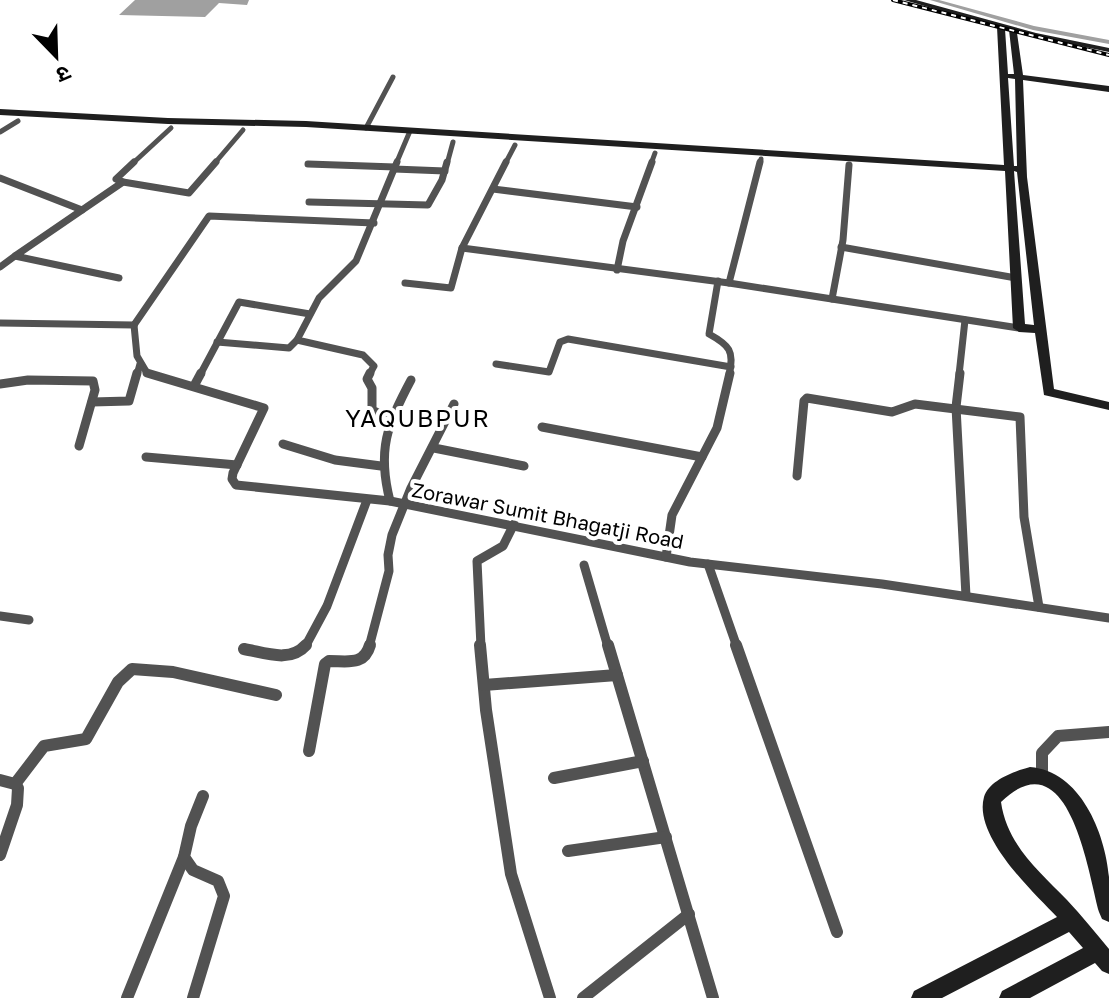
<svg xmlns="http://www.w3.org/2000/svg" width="1109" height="998" font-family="'Golos Text','Noto Sans Devanagari',sans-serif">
  <rect width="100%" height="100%" fill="#fff"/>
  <!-- water -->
  <polygon fill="#a0a0a0" points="135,0 249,0 247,5 219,3 205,17 119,15"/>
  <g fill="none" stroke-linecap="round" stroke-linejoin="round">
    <!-- canal -->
    <polygon fill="#a0a0a0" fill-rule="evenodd" points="930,0 939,0 1034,26 1109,40 1109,44 1033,30"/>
    <!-- street-far3 -->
    <g stroke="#525252" stroke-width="5">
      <polyline points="366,128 393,77"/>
      <polyline points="0,132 18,121"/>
      <polyline points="132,164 171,128"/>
      <polyline points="214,164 243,130"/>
      <polyline points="396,164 410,131"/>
      <polyline points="447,164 453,142"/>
      <polyline points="505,164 515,145"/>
      <polyline points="651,164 655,153"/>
      <polyline points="760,164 761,159"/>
    </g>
    <!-- street-far2 -->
    <g stroke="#525252" stroke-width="7">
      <polyline points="308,164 395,167"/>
      <polyline points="394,169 445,171"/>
      <polyline points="0,178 82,210"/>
      <polyline points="123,182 189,193 216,162"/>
      <polyline points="493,189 637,207"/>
      <polyline points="309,202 428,205 442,180 447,162"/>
      <polyline points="841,247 1016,278"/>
      <polyline points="462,248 729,283 1019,328"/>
      <polyline points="0,267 15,256"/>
      <polyline points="617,270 623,241 652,162"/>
      <polyline points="119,278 15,256 123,182 116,179 134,162"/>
      <path d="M718,281L709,334C729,345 735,351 729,375"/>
      <polyline points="405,283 451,288 462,248 506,162"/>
      <polyline points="729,283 760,162"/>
      <polyline points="832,299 843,240 849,165"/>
      <polyline points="0,323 134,325"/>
      <polyline points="134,325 137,356 147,373 153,375"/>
      <polyline points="134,325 209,216 374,223"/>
      <polyline points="217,342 289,348 297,340"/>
      <polyline points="496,364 549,372 560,342 568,339 731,367"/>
      <polyline points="137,375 140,364"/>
      <polyline points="200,375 239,302 310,314"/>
      <polyline points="369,375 374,366 363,355 297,340 319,298 356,261 397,162"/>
      <polyline points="959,375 965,320"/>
    </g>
    <!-- street-far1 -->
    <g stroke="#525252" stroke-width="9">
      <polyline points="147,373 264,408 233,473 232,479 236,485 390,501 690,562 882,584 1109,618"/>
      <polyline points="370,373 367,379 372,388 372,410 392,420"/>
      <polyline points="960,373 956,407 966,596"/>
      <polyline points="0,384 28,380 93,381 95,390 79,446"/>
      <polyline points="194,386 201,373"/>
      <polyline points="92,402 129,401 137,373"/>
      <polyline points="542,427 702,457"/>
      <polyline points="283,444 335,460 381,466"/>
      <polyline points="434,448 524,466"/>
      <polyline points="146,457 237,465"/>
      <polyline points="797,476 804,401 807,398 892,412 915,404 1020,417 1024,517 1039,607"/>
      <path d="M390,501C377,450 387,425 411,380"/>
      <polyline points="666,557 672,515 717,428 730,373"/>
      <polyline points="708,564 737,647"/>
      <polyline points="584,565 608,647"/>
      <polyline points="0,616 29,620"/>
      <polyline points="305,647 327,606 367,500"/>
      <polyline points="369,647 389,571 388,555 392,535 411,488 454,404"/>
      <polyline points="481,647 477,561 503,546 514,524"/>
    </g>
    <!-- street -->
    <g stroke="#525252" stroke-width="12">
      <polyline points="480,645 486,710 511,874 550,998"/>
      <polyline points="608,645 713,998"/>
      <polyline points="736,645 837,932"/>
      <path d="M244,649C266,653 290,663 306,645"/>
      <polyline points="484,685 617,675"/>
      <path d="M309,751L325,664L329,661C348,661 364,666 370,645"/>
      <polyline points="1042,776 1042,753 1058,736 1109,732"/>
      <polyline points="554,778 643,761"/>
      <polyline points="0,780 15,784 18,788 17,805 0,855"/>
      <polyline points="15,784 44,746 86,739 118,682 132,669 173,672 276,695"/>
      <polyline points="568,851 666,837"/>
      <polyline points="127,998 184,857"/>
      <polyline points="193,998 224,896 218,881 193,870 184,857 191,826 203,796"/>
      <polyline points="583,998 689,914"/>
    </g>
    <!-- secondary -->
    <g fill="#1f1f1f" fill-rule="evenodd">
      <path d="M904,0H916L1036,33L1109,48V52L1017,33L1023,75L1109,86V92L1023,80L1027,177L1054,389L1109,402V410L1044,395L1035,333L1019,332L1013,328L1005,171L306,127L168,124L0,115V109L168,118L306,121L1004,165L997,27ZM1005,29L1009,30L1014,74H1008ZM1008,78L1015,79L1017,166H1014ZM1014,171L1017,172L1034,325L1025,324Z"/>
      <path d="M1030,767C1080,771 1105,832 1109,877C1109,892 1109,907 1109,922L1102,919L1099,912C1088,872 1069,736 1001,802C1007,845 1039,871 1067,900C1082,916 1095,932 1109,949V974L1102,971L1095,963L1030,998H999L1002,991L1083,948L1069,932L942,998H911L914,991L1057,917C1033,892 973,836 984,797C989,780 1015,771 1030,767Z"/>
    </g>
    <!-- rail casing -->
    <g stroke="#000" stroke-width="4">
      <polyline id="rail" points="893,0 1109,55"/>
    </g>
    <!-- rail -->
    <use href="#rail" stroke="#fff" stroke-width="2" stroke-dasharray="5" stroke-linecap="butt"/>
  </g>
  <g text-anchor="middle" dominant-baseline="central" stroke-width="8" stroke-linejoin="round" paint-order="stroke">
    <!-- street labels -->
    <g font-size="20" fill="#000" stroke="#fff">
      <text transform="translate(548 515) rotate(11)">Zorawar Sumit Bhagatji Road</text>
    </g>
    <!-- quarter labels -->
    <g font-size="24" letter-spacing="2" fill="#000" stroke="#fff">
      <text x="418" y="417">YAQUBPUR</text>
    </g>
  </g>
  <!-- north arrow -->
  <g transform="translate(56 56) rotate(157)" stroke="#ffffff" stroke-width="6" paint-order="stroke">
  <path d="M0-6L14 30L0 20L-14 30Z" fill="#000000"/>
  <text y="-12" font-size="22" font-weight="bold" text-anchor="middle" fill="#000000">उ</text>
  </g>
</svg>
